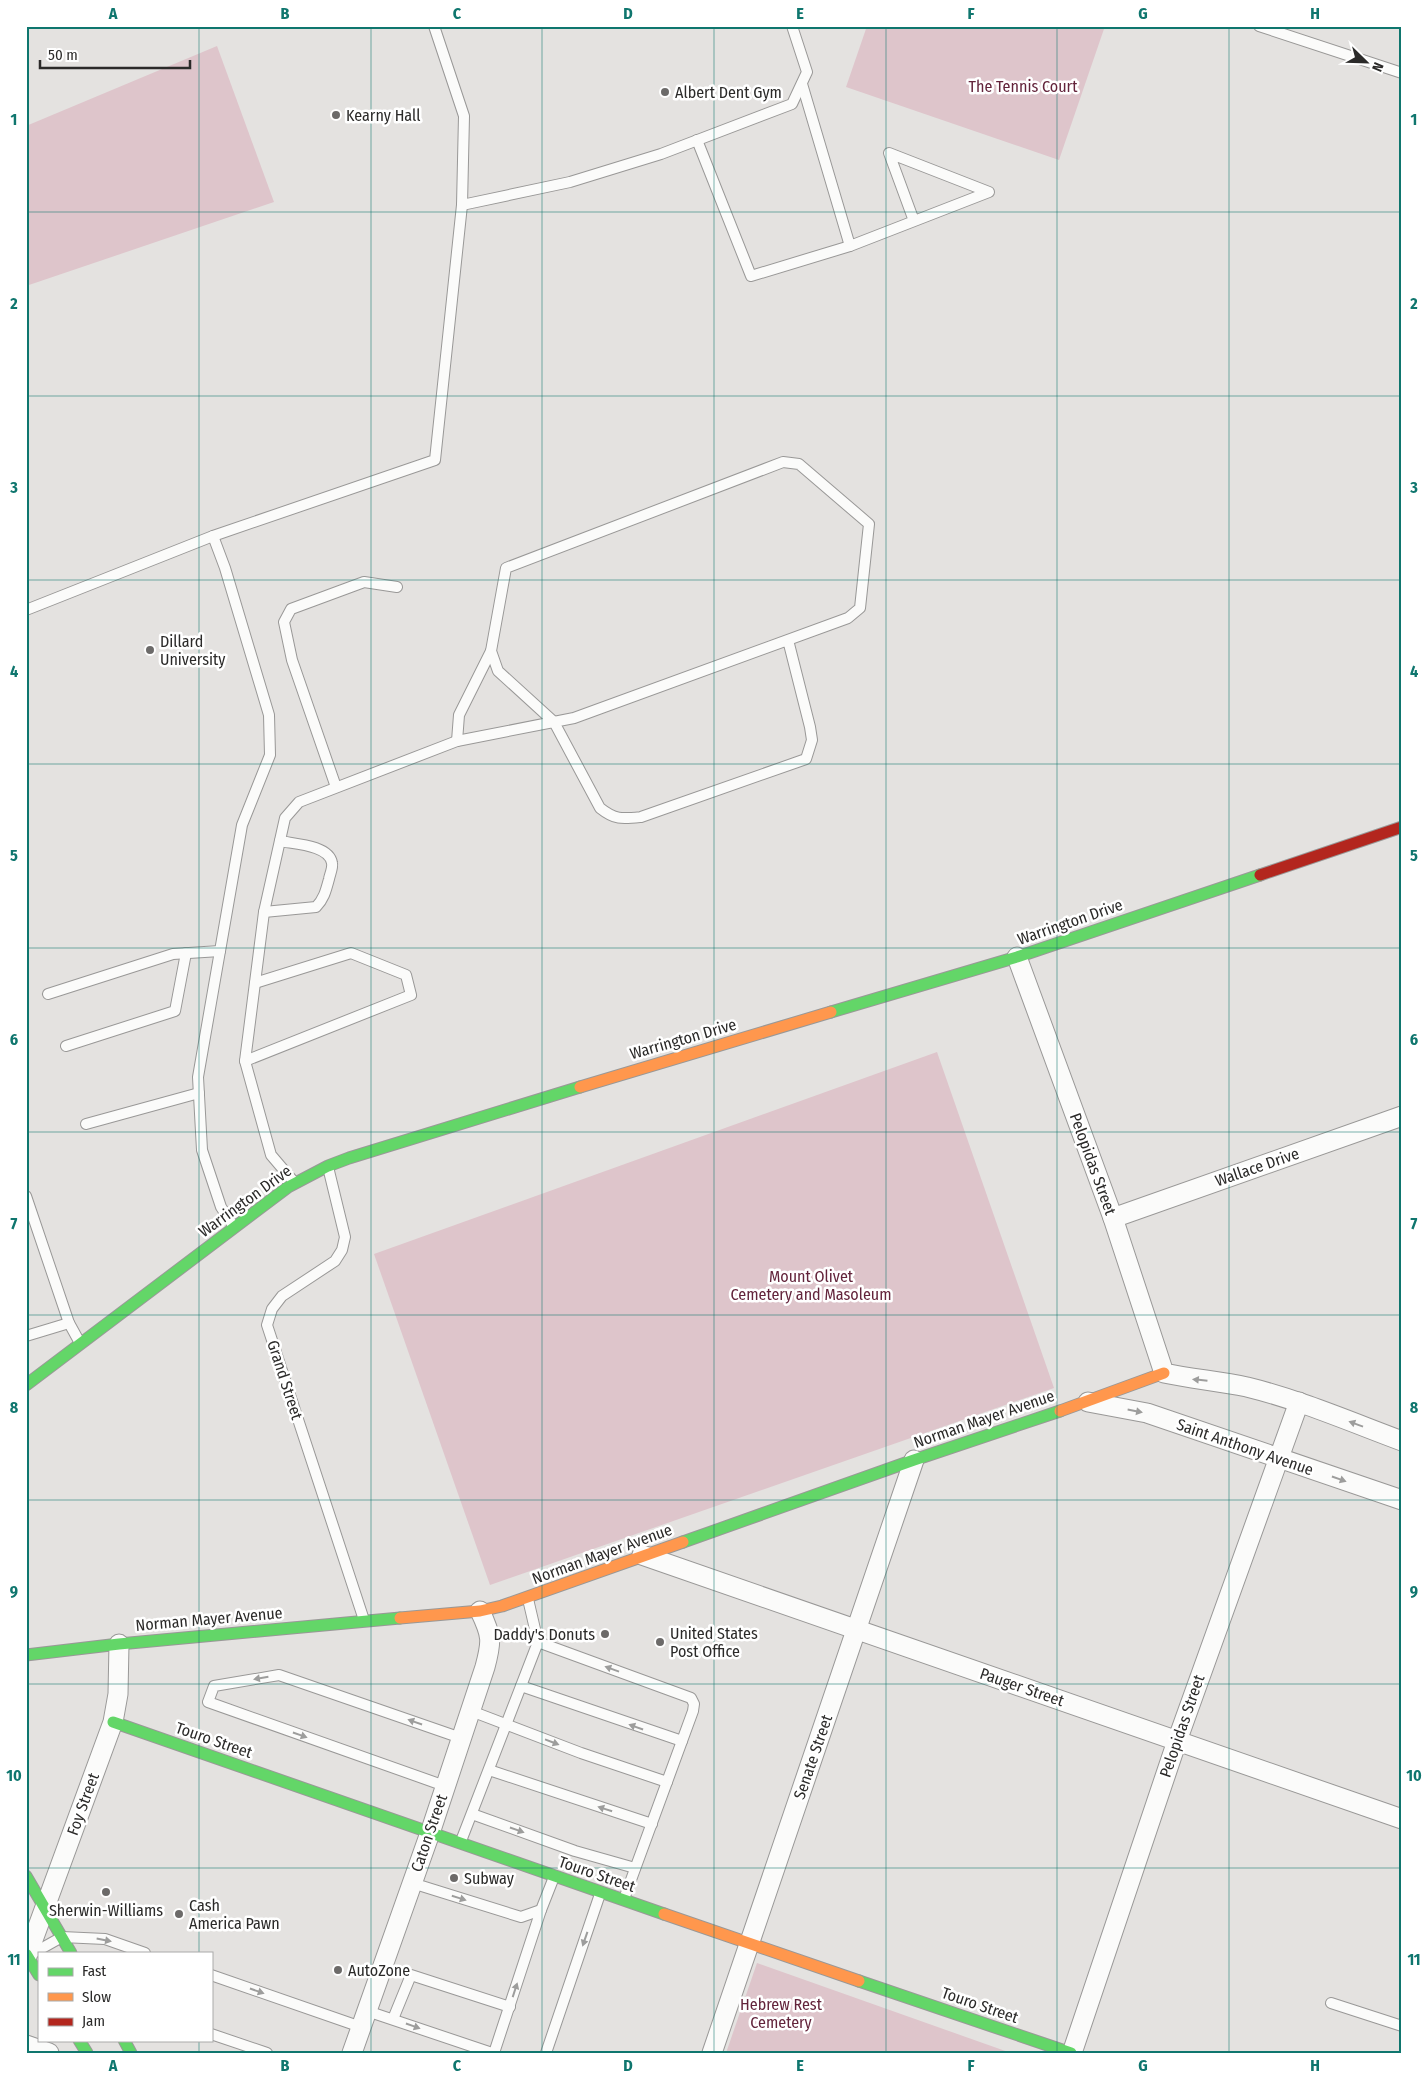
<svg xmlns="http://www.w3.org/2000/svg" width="1428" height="2079" font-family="'Fira Sans Condensed',sans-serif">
  <rect width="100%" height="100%" fill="#e4e2e0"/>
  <!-- green -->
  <g fill="#dec5cb">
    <polygon points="867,26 1105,26 1059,160 846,87"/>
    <polygon points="217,46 274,202 26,286 26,126"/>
    <polygon points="937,1052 1054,1388 490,1585 374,1254"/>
    <polygon points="757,1963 1011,2053 726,2053"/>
  </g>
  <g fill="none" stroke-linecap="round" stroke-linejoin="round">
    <!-- lane casing -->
    <g stroke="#999897" stroke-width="12">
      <g id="lane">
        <polyline points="1259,26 1402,73"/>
        <polyline points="802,84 850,246 989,192 889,153 914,221"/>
        <polyline points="697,140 751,276 850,246"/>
        <polyline points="462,205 570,182 661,154 792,104 807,72 792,26"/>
        <polyline points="213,536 225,568 269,715 270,755 242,825 198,1077 202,1150 221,1207 234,1227"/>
        <polyline points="26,610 213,536 435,460 462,205 464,116 434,26"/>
        <polyline points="457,741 459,715 491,651"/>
        <polyline points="336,787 292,660 284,622 291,609 364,582 397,587"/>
        <path d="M264,912L316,907C324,899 326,890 329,879C330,874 333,868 332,863C329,845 294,844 280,841"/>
        <polyline points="48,994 173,954 220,951"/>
        <polyline points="66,1046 175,1011 186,953"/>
        <polyline points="245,1061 411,995 406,975 351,953 255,983"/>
        <polyline points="86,1124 199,1093"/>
        <polyline points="328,1167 345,1237 342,1250 335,1261 282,1296 272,1309 267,1325 364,1620"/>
        <path d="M294,1182L271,1155L245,1061L264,912L285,818L299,802L457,741L574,718L848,618L860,608L869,524L799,464L783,462L506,568L491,651L498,671L554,722L600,808C615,820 622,819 641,817L806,759L812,740L810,727L788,640"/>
        <polyline points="26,1196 69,1323 80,1343"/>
        <polyline points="26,1336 69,1323"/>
        <polyline points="538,1642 691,1698 694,1704 693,1711 624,1899"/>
        <polyline points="521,1686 682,1741"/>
        <polyline points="471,1711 581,1753 667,1782"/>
        <polyline points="489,1770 652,1824"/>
        <polyline points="445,1786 208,1702 214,1686 279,1675 461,1738"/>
        <polyline points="472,1814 575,1851 635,1868"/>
        <polyline points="461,1841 538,1642 528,1599"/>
        <polyline points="412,1883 521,1917 541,1910 554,1877"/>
        <polyline points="28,1956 62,1937 105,1939 145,1953"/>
        <polyline points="211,1975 361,2027"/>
        <polyline points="1331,2003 1402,2026"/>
        <polyline points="367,2011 492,2053"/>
        <polyline points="393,2019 411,1975 510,2007"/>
        <polyline points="211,2034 267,2053"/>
        <polyline points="494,2053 541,1910"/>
        <polyline points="546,2053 600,1894"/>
      </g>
    </g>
    <!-- street casing -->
    <g stroke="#999897" stroke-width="21">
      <g id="street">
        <path d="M1017,957L1113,1218L1164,1373C1192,1379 1219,1381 1247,1387C1300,1400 1351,1422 1402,1441"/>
        <polyline points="1113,1218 1402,1116"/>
        <polyline points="1088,1402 1147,1413 1402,1500"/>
        <polyline points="642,1555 1402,1819"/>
        <polyline points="26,1959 113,1722 118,1694 119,1644"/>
        <polyline points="26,2045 49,2053"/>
        <path d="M352,2053L430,1833L485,1667C492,1641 492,1636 480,1611"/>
        <polyline points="712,2053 914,1460"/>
        <polyline points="1072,2053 1177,1741 1299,1402"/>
      </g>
    </g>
    <!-- fast casing -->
    <g stroke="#999897" stroke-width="13">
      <g id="fast">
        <polyline points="831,1012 1017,957 1260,875"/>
        <polyline points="26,1385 288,1187 328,1166 349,1158 580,1087"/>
        <polyline points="683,1542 914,1460 1060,1411"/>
        <polyline points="26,1655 119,1644 400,1618"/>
        <polyline points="113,1722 664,1914"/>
        <polyline points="26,1876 71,1953"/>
        <polyline points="26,1954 39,1975"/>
        <polyline points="859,1981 1071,2053"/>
        <polyline points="79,2040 87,2053"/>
        <polyline points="124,2040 131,2053"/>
      </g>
    </g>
    <!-- slow casing -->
    <g stroke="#999897" stroke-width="13">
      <g id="slow">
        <polyline points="580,1087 831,1012"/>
        <polyline points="1060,1411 1164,1373"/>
        <polyline points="400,1618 480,1611 502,1606 683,1542"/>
        <polyline points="664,1914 859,1981"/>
      </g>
    </g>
    <!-- jam casing -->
    <g stroke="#999897" stroke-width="13">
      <polyline id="jam" points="1260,875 1402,827"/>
    </g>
    <!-- lane -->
    <use href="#lane" stroke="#fbfbfa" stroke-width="10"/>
    <!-- street -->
    <use href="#street" stroke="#fbfbfa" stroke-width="19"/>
    <!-- fast -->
    <use href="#fast" stroke="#63d668" stroke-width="11"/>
    <!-- slow -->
    <use href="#slow" stroke="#ff974d" stroke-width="11"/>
    <!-- jam -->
    <use href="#jam" stroke="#b3261e" stroke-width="11"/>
  </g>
  <!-- one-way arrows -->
  <defs><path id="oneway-solid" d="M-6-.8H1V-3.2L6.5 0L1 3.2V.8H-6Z" transform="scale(1.25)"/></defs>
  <g fill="#9d9d9c">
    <use href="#oneway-solid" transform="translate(1200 1380) rotate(-174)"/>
    <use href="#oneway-solid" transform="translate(1135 1411) rotate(11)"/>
    <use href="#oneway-solid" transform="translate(1356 1424) rotate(-160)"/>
    <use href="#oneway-solid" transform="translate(1339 1479) rotate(19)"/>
    <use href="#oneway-solid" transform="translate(612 1669) rotate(-160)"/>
    <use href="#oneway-solid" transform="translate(261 1678) rotate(170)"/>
    <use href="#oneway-solid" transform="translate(415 1722) rotate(-161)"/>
    <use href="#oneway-solid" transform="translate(636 1727) rotate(-161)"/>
    <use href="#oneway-solid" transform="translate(300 1735) rotate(19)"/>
    <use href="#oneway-solid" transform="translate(552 1742) rotate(21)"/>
    <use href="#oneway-solid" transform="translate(605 1809) rotate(-162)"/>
    <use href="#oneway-solid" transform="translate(517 1830) rotate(19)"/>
    <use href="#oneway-solid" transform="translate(459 1898) rotate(17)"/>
    <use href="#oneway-solid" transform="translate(585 1939) rotate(109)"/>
    <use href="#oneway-solid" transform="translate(104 1940) rotate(11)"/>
    <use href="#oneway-solid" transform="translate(515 1990) rotate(-72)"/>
    <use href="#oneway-solid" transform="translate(257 1991) rotate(19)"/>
    <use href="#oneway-solid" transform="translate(413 2026) rotate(19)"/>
  </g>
  <!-- grid -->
  <path fill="none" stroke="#0f766e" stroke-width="1" stroke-opacity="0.55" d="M199,26V1953M371,26V2053M542,26V2053M714,26V2053M886,26V2053M1057,26V2053M1229,26V2053M26,212H1402M26,396H1402M26,580H1402M26,764H1402M26,948H1402M26,1132H1402M26,1315H1402M26,1500H1402M26,1684H1402M26,1868H1402M199,2040V2053"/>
  <!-- markers -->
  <g fill="#6c6a69" stroke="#fff" stroke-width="2">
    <circle cx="665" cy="92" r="5"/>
    <circle cx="336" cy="115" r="5"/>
    <circle cx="150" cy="650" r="5"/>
    <circle cx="605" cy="1634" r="5"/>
    <circle cx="660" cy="1642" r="5"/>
    <circle cx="454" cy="1878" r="5"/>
    <circle cx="106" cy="1892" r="5"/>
    <circle cx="179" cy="1914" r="5"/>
    <circle cx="338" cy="1970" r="5"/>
  </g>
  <g text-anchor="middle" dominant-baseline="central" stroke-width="5" stroke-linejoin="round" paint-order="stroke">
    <!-- park labels -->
    <g font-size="16" fill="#63243b" stroke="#fff">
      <text x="1023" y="86">The Tennis Court</text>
      <text x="811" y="1276">Mount Olivet<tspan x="811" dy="18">Cemetery and Masoleum</tspan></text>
      <text x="781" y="2004">Hebrew Rest<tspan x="781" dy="18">Cemetery</tspan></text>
    </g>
    <!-- poi labels -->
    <g font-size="16" fill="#2b2a29" stroke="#fff" text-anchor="start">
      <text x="675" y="92">Albert Dent Gym</text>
      <text x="346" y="115">Kearny Hall</text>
      <text x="160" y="641">Dillard<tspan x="160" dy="18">University</tspan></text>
      <text x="670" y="1633">United States<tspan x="670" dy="18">Post Office</tspan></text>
      <text x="595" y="1634" text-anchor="end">Daddy's Donuts</text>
      <text x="464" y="1878">Subway</text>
      <text x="189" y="1905">Cash<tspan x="189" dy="18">America Pawn</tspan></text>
      <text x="106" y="1910" text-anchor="middle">Sherwin-Williams</text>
      <text x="348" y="1970">AutoZone</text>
    </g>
    <!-- street labels -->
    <g font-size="16" fill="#2b2a29" stroke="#fff">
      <text transform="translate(1070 922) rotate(-19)">Warrington Drive</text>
      <text transform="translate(683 1039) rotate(-16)">Warrington Drive</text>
      <text transform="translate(1093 1164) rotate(70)">Pelopidas Street</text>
      <text transform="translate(1257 1167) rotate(-19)">Wallace Drive</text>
      <text transform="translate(245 1201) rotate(-36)">Warrington Drive</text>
      <text transform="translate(285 1380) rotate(72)">Grand Street</text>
      <text transform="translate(984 1419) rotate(-19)">Norman Mayer Avenue</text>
      <text transform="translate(1245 1447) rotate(19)">Saint Anthony Avenue</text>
      <text transform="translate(602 1554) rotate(-20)">Norman Mayer Avenue</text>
      <text transform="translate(209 1619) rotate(-5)">Norman Mayer Avenue</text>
      <text transform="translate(1022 1687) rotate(19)">Pauger Street</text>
      <text transform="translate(1182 1726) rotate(-71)">Pelopidas Street</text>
      <text transform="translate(214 1740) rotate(19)">Touro Street</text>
      <text transform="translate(813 1757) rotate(-71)">Senate Street</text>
      <text transform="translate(83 1804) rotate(-70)">Foy Street</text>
      <text transform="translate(429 1833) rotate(-71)">Caton Street</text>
      <text transform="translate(597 1874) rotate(19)">Touro Street</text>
      <text transform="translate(980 2005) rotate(19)">Touro Street</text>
    </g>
  </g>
  <!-- border -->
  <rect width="1428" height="2079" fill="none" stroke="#ffffff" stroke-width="55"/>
  <!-- legend -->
  <rect x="38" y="1952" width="175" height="90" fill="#ffffff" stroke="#aaaaa9"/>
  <rect x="48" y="1968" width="25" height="8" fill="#63d668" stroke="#aaaaa9"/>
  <text x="82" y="1976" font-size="15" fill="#2b2a29">Fast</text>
  <rect x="48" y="1993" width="25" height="8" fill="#ff974d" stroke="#aaaaa9"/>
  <text x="82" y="2002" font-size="15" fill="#2b2a29">Slow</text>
  <rect x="48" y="2018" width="25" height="8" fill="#b3261e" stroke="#aaaaa9"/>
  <text x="82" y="2026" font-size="15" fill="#2b2a29">Jam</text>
  <!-- north arrow -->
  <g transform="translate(1366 62) rotate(113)" stroke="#ffffff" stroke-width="4" paint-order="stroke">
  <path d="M0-4L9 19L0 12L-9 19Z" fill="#2b2a29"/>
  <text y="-8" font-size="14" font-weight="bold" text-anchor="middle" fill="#2b2a29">N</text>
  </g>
  <!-- scale -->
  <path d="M40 60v8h150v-8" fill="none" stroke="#2b2a29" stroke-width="2.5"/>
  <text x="48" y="60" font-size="15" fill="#2b2a29" stroke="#ffffff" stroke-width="4" paint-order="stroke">50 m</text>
  <rect x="28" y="28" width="1372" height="2024" fill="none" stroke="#0f766e" stroke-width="2"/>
  <g font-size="16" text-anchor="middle" font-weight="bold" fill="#0f766e">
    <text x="113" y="19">A</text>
    <text x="285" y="19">B</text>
    <text x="457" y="19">C</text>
    <text x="628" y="19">D</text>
    <text x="800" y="19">E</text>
    <text x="971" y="19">F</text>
    <text x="1143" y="19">G</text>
    <text x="1315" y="19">H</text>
    <text x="14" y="125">1</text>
    <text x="1414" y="125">1</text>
    <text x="14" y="309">2</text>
    <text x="1414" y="309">2</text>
    <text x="14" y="493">3</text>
    <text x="1414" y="493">3</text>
    <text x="14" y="677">4</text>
    <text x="1414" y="677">4</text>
    <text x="14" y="861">5</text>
    <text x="1414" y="861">5</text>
    <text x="14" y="1045">6</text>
    <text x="1414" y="1045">6</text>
    <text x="14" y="1229">7</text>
    <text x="1414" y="1229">7</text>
    <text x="14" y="1413">8</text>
    <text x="1414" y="1413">8</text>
    <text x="14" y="1597">9</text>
    <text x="1414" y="1597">9</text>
    <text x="14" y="1781">10</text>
    <text x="1414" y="1781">10</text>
    <text x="14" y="1965">11</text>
    <text x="1414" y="1965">11</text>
    <text x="113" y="2071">A</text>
    <text x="285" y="2071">B</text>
    <text x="457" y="2071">C</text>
    <text x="628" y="2071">D</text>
    <text x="800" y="2071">E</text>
    <text x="971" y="2071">F</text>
    <text x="1143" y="2071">G</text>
    <text x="1315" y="2071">H</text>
  </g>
</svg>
